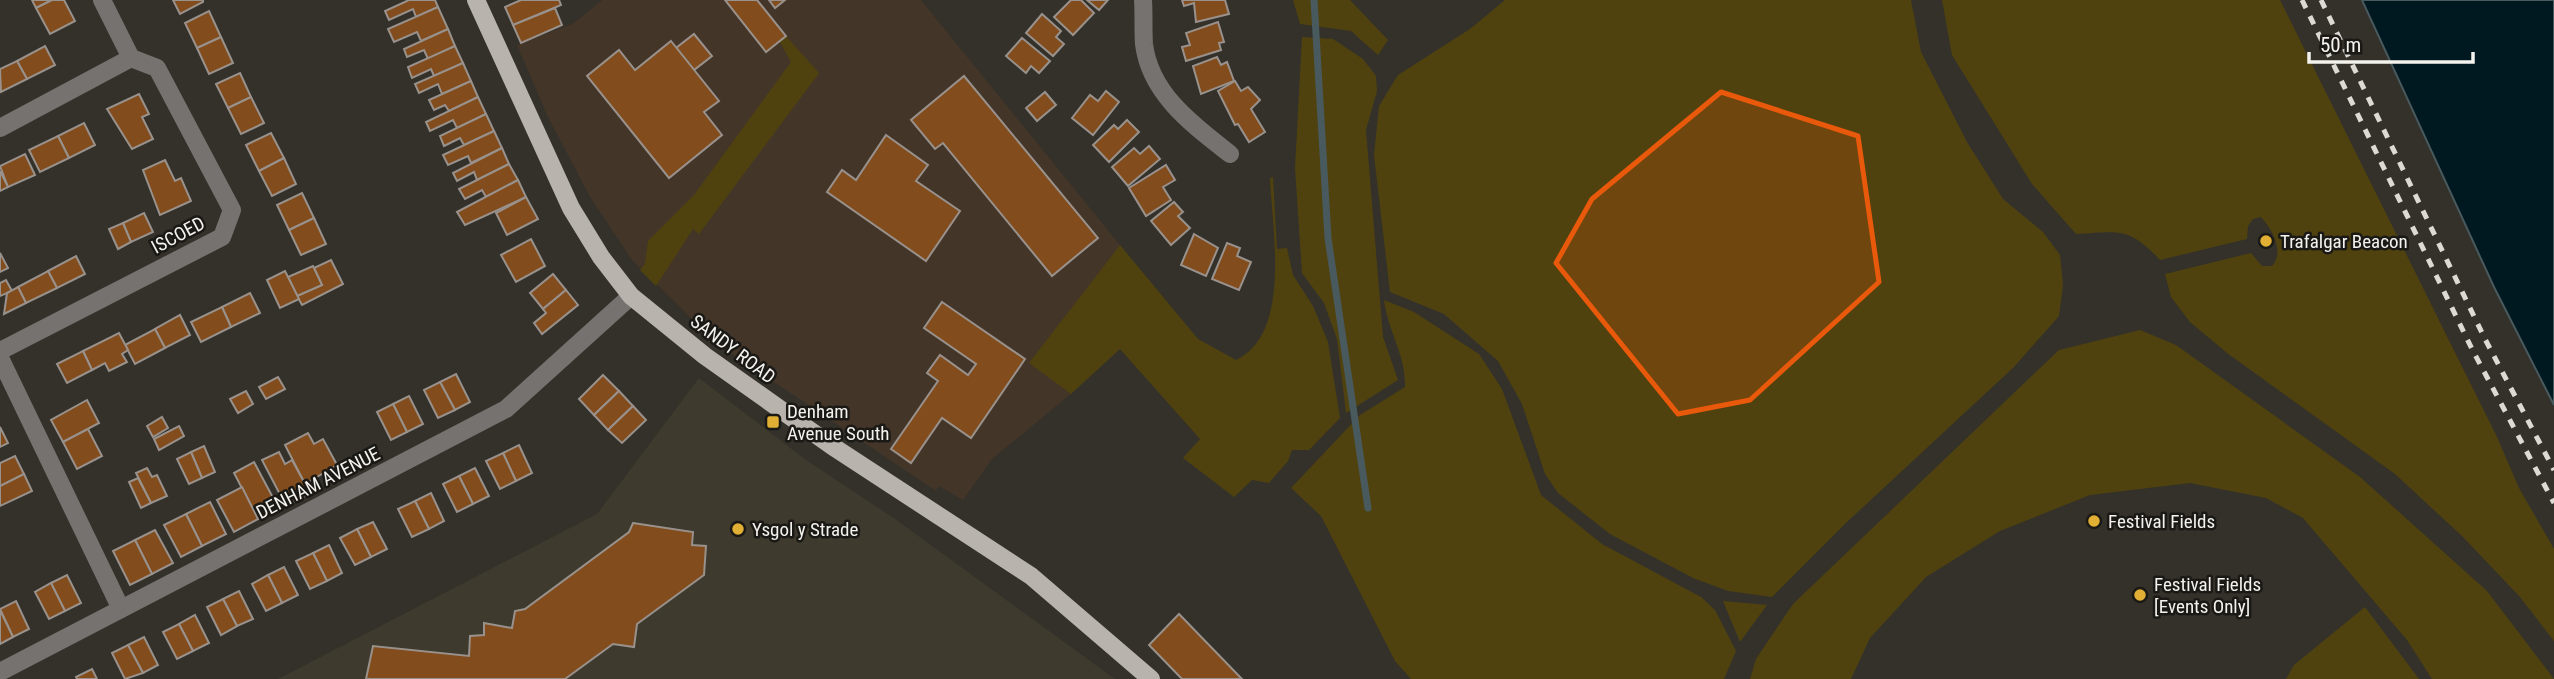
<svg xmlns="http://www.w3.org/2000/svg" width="2554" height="679" font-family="'Roboto Condensed',sans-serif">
  <rect width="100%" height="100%" fill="#33312a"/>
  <!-- industrial -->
  <polygon fill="#433528" points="602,0 921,0 1120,245 1030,363 1071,394 992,459 963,500 939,486 936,491 716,343 632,260 590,197 547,115 517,45 574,23"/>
  <!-- built -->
  <polygon fill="#3e3a2d" points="699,378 806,460 895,519 1115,679 278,679 597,514"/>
  <!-- green -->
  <g fill="#50420f">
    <polygon points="1293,0 1350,0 1388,40 1378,55 1351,31 1300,24"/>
    <polygon points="1505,0 1911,0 1921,52 1967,142 2003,199 2043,232 2060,255 2063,285 2059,316 2014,367 1847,522 1772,597 1728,591 1693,578 1610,534 1558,493 1545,474 1522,404 1498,361 1444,314 1390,292 1374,155 1379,106 1398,75 1470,29"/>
    <path d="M1942,0H2280L2497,437L2519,488L2554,549V641L2520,597L2463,537L2395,474L2227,353L2190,322L2171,297L2165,274L2251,253L2262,266H2272C2285,252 2272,229 2261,217L2253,219L2248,226L2247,239L2160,260C2128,226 2119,232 2076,234L2032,184L1952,55Z"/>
    <polygon points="786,36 819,73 699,234 693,229 656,286 640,270 645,264 648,241 694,195 791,62 780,42"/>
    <polygon points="1302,37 1333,39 1363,59 1376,76 1377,91 1366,130 1383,337 1398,380 1346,413 1337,339 1324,303 1302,273 1295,168"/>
    <path d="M1273,177L1277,249L1287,248L1293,275L1313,306L1328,342L1340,418L1309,450H1292L1288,461L1269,483L1252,480L1234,497L1183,458L1200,439L1120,349L1071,394L1029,363L1120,245L1198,339L1236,360C1292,333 1272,231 1270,178Z"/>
    <path d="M1384,300L1414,312L1479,354L1502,389L1541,495L1602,544L1701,597L1715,610L1736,651L1724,679H1411L1395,661L1321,516L1291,488L1360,415L1405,387C1406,355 1388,332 1384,300Z"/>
    <polygon points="2140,330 2176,345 2360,477 2487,591 2554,679 2432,679 2407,640 2303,518 2266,498 2190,483 2090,495 2000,531 1926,577 1870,638 1851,679 1750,679 1756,659 1793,604 2059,350"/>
    <polygon points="1723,601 1767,605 1740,642"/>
    <polygon points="2365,607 2419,679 2286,679 2294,665"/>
  </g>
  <!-- water -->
  <polygon fill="#001920" stroke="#495a5e" stroke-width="2" points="2362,0 2554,0 2554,405 2494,287"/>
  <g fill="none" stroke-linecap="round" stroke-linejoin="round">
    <!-- stream -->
    <polyline stroke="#495a5e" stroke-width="7" points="1314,0 1328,238 1368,508"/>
  </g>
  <!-- building -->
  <g fill="#824c1c" stroke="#99918c" stroke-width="2">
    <polygon points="32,0 52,0 36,8"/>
    <polygon points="52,0 64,0 75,21 50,34 36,8"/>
    <polygon points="173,0 203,0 203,2 180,14"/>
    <polygon points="409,0 435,0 438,7 416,17 413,9 389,20 385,11"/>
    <polygon points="521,0 559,0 561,5 513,25 505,7"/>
    <polygon points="725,0 757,0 786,36 766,52"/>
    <polygon points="769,0 785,0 775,8"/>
    <polygon points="1071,0 1081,0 1094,13 1073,35 1054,17"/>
    <polygon points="1087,0 1108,0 1099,10"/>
    <polygon points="1182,0 1225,0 1229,14 1196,22 1194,3 1184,6"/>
    <polygon points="438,7 448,29 421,41 417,32 394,42 388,29"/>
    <polygon points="555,8 562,25 521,43 513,25"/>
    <polygon points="209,11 221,37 197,48 185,23"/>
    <polygon points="1042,14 1061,31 1056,37 1064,44 1053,56 1026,33"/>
    <polygon points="1218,22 1224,42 1219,43 1221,50 1186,61 1182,47 1190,45 1186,33"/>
    <polygon points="448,29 455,46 428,59 424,50 407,57 404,49"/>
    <polygon points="694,34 712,56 694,70 676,48"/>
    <polygon points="221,37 233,63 209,74 197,48"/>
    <polygon points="1022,38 1050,61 1039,73 1031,66 1026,73 1006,56"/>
    <polygon points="671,41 719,101 704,112 722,135 669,178 587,76 619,50 635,70"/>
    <polygon points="45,46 55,65 27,79 17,61"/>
    <polygon points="455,46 463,63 434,76 431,69 412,78 408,67"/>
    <polygon points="1217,57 1221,65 1227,62 1234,81 1201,94 1193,66"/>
    <polygon points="17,61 27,79 1,92 0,69"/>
    <polygon points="463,63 471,81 442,94 438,84 419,93 415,84"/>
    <polygon points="240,73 251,97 228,108 216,84"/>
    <polygon points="964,76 1098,238 1052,276 943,143 935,149 911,120"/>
    <polygon points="471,81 478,97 449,111 445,105 434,110 429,100"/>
    <polygon points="1235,81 1241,91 1248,87 1260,100 1251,109 1265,132 1249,142 1238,124 1235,125 1218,91"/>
    <polygon points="1106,91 1119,102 1093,135 1072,118 1090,95 1098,101"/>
    <polygon points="1045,92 1056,105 1037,121 1026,108"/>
    <polygon points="139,94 149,114 142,117 153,139 132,149 107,109"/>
    <polygon points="251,97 264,123 241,134 228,108"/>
    <polygon points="478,97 486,114 457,128 453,120 430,131 426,122"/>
    <polygon points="486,114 494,131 464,145 460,138 444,146 440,136"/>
    <polygon points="1127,120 1139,132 1109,162 1093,145 1114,125 1118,129"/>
    <polygon points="84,123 95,145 69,158 58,136"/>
    <polygon points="494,131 502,148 471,163 468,156 448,165 443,155"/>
    <polygon points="271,133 284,158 259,171 246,145"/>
    <polygon points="886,135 928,165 916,181 960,211 926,261 827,192 842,170 856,180"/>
    <polygon points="58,136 69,158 40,172 29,150"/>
    <polygon points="1149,146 1160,159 1128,186 1112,167 1134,148 1140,154"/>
    <polygon points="502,148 509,164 477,180 474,172 457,181 453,173"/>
    <polygon points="25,154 35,175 8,187 0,166"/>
    <polygon points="284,158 296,184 272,196 259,171"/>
    <polygon points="165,160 175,181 181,178 191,201 160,215 143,170"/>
    <polygon points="509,164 518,180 486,197 482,190 465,199 459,189"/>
    <polygon points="1166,165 1175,180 1163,187 1171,200 1146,216 1129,188"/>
    <polygon points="0,171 8,187 0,191"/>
    <polygon points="518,180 526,197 465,225 457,212"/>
    <polygon points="302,193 314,218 289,230 277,205"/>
    <polygon points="526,197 538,219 507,235 496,213"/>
    <polygon points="1174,202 1183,212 1178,216 1190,228 1171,245 1151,221"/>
    <polygon points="144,213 153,232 131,242 123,223"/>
    <polygon points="314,218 326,244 301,255 289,230"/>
    <polygon points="123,223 131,242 118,249 109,229"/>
    <polygon points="1194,234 1218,248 1206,276 1181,265"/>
    <polygon points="531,239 545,266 516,282 501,255"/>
    <polygon points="1227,243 1240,248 1237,256 1251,262 1239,290 1212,279"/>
    <polygon points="0,253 8,268 0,272"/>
    <polygon points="76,256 85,274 57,288 48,271"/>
    <polygon points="331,260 343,284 302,305 297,296 322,285 314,268"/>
    <polygon points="313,266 322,285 297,296 288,277"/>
    <polygon points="48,271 57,288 26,303 18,287"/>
    <polygon points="285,271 299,299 280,308 267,280"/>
    <polygon points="553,274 566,290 543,309 530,293"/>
    <polygon points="6,280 12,291 0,296 0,283"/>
    <polygon points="18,287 26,303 4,314 7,293"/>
    <polygon points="566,290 578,305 542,334 534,323 546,313 543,309"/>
    <polygon points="250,293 260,313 231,327 222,307"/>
    <polygon points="942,302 1025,359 971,438 942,418 911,463 891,449 938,381 927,373 940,355 968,375 976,364 924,328"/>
    <polygon points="222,307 231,327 201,342 191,322"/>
    <polygon points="180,315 190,335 165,348 155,329"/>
    <polygon points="155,329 165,348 135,364 125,345"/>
    <polygon points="119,333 128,350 122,354 127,362 109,371 105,363 92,370 83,351"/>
    <polygon points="83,351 92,370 67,383 57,364"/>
    <polygon points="456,374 470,402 455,410 440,382"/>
    <polygon points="603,375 619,391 594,415 579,399"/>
    <polygon points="278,377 285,389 266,399 259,387"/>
    <polygon points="440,382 455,410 438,418 424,390"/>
    <polygon points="246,391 253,404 238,413 230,399"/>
    <polygon points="619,391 633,406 608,430 594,415"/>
    <polygon points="409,396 423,424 407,432 393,404"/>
    <polygon points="87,400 99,423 63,442 51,420"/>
    <polygon points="393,404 407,432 391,440 377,412"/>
    <polygon points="633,406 646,420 622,443 608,430"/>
    <polygon points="162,417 168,428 153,437 147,426"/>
    <polygon points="179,426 184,436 159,450 154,439"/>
    <polygon points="0,427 8,443 0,447"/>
    <polygon points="88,429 102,456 77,469 63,442"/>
    <polygon points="308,433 314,444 323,439 337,465 305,484 285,445"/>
    <polygon points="519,445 532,473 516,481 503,453"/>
    <polygon points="204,446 215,472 202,478 191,452"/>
    <polygon points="191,452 202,478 189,484 177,459"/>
    <polygon points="279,452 285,464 292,460 310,493 286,506 262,460"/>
    <polygon points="503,453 516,481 500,489 486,461"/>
    <polygon points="15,456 24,474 0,486 0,463"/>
    <polygon points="254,462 279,509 258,519 234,473"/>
    <polygon points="147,468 152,477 157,475 167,496 151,503 136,473"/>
    <polygon points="475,468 489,496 473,504 459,476"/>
    <polygon points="24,474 32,491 0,506 0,486"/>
    <polygon points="459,476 473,504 457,512 443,484"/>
    <polygon points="138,478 151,503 141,508 129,482"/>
    <polygon points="242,487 258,519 234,532 217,500"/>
    <polygon points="431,493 444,521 429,529 415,501"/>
    <polygon points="415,501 429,529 412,537 398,509"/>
    <polygon points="210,502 226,534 202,546 186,514"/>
    <polygon points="186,514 202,546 181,557 164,525"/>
    <polygon points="373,522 387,549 371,557 357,529"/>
    <polygon points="633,523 693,532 692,545 706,546 704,575 637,624 634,647 613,644 565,679 366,679 373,646 469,656 470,636 484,635 484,623 512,628 515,611 525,609 629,532"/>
    <polygon points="357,529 371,557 355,565 340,538"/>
    <polygon points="155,530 173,563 152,574 135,540"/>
    <polygon points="135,540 152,574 130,585 113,551"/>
    <polygon points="329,545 342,573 327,581 313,553"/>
    <polygon points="313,553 327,581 310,589 296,561"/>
    <polygon points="284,567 298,595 282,603 268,575"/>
    <polygon points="67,575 81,603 65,611 51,583"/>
    <polygon points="268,575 282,603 266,611 252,584"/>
    <polygon points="51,583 65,611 49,619 35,592"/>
    <polygon points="239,591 253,619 237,626 223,599"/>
    <polygon points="223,599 237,626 221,635 207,607"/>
    <polygon points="16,601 29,629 13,637 0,609"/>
    <polygon points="0,610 13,637 0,644"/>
    <polygon points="1179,614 1242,679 1182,679 1149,645"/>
    <polygon points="195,615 209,643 193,651 179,624"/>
    <polygon points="179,624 193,651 177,659 163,632"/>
    <polygon points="144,637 158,665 143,673 128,645"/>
    <polygon points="128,645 143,673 125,679 112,653"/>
    <polygon points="92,669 97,679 77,679 76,677"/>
  </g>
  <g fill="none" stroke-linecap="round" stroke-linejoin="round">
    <!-- street -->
    <g stroke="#75726f" stroke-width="18">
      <path d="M1143,0C1144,15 1143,30 1144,44C1150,94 1193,125 1230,154"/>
      <polyline points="0,128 131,58"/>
      <polyline points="0,351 222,237 232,210 157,68 131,58 102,0"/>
      <polyline points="0,358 121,609"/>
      <polyline points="0,672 506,409 631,296"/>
    </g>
    <!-- primary -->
    <polyline stroke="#b9b3ad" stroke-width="18" points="476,0 571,208 601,257 631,296 705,356 832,446 1031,576 1151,679"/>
    <!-- rail -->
    <g stroke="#dbdad4" stroke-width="5" stroke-dasharray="9 9" stroke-linecap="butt">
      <polyline points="2302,0 2472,349 2554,503"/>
      <polyline points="2321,0 2485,339 2554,470"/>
    </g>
  </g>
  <!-- marked area -->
  <path fill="#e8590c" fill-opacity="0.2" stroke="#e8590c" stroke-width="5" stroke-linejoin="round" d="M1721,92L1858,136L1879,282L1750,400L1678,414L1556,263L1592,199Z"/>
  <!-- markers -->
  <g fill="#e0af34" stroke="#1a1915" stroke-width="2.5">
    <circle cx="2266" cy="241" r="7"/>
    <rect x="766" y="415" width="14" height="14" rx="3.5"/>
    <circle cx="2094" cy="521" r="7"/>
    <circle cx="738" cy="529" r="7"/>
    <circle cx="2140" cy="595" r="7"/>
  </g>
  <g text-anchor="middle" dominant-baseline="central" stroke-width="5" stroke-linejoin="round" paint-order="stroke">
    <!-- street labels -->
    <g font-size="19" fill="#f3f2ed" stroke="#1a1915">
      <text transform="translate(178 235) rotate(-28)">ISCOED</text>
      <text transform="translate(733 349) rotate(37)">SANDY ROAD</text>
      <text transform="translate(318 483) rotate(-27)">DENHAM AVENUE</text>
    </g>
    <!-- poi labels -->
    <g font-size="19" fill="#f3f2ed" stroke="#1a1915" text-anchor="start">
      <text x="2280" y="241">Trafalgar Beacon</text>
      <text x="787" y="411">Denham<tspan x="787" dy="22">Avenue South</tspan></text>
      <text x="2108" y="521">Festival Fields</text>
      <text x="752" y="529">Ysgol y Strade</text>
      <text x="2154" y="584">Festival Fields<tspan x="2154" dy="22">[Events Only]</tspan></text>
    </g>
  </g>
  <!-- scale -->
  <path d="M2309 52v10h164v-10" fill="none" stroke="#f3f2ed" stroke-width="3.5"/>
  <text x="2320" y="52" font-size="21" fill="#f3f2ed" stroke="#1a1915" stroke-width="5" paint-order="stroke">50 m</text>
</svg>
